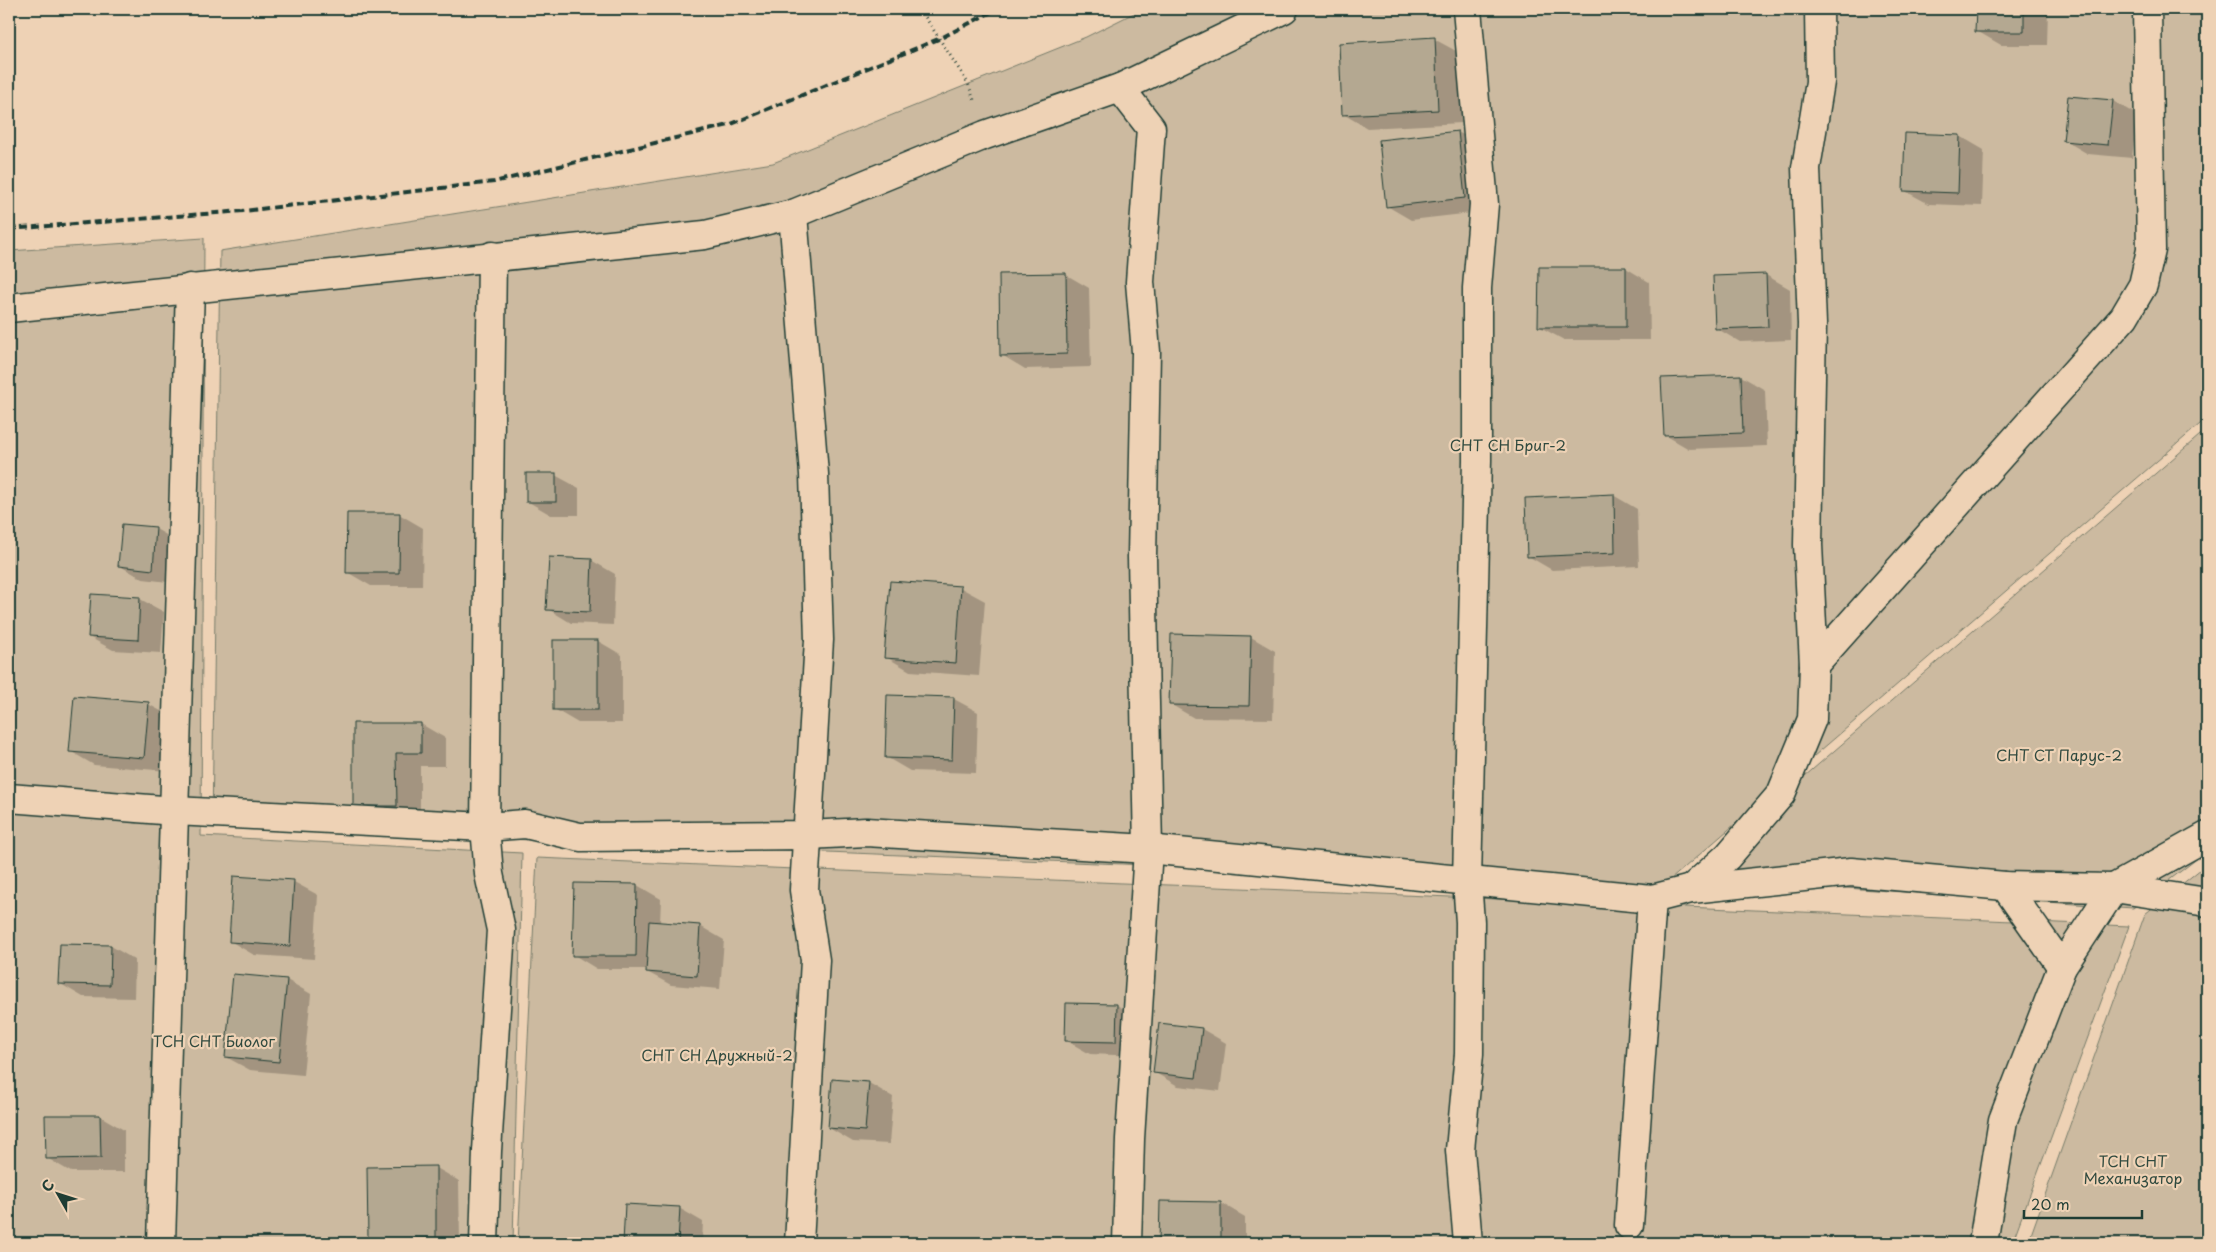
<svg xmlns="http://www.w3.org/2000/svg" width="2216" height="1252" font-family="'Playpen Sans',sans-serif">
  <rect width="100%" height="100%" fill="#eed2b5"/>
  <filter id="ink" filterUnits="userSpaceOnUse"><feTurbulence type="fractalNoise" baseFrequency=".02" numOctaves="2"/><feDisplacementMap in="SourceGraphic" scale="10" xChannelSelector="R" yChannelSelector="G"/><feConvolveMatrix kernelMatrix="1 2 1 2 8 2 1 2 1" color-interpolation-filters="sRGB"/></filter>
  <g filter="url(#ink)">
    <!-- green -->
    <g fill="#ccbaa0" stroke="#767c6a">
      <polygon points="1142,9 2207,9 2207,418 1663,886 212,827 220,251 773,163 1086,37"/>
      <polygon points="204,238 201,836 522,853 513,1243 9,1243 9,251"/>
      <polygon points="2207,429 2207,851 2133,908 1688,877"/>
      <polygon points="537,858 2129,926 2012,1243 518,1243"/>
      <polygon points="2207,864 2207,1243 2028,1243 2145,914"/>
    </g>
    <!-- shadow -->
    <g fill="#0003">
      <polygon points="1977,9 2048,9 2047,45 2001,45 1977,31"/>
      <polygon points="1434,39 1458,52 1462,123 1367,128 1343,114"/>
      <polygon points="2113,101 2137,115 2132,158 2088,154 2064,140"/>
      <polygon points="1458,132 1482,146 1489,211 1411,220 1387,206"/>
      <polygon points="1907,134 1960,136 1984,150 1982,206 1929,204 1905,191"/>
      <polygon points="1626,268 1649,282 1650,340 1564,340 1540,327"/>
      <polygon points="1065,274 1089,288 1091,367 1025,369 1002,355"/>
      <polygon points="1766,275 1790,289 1791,340 1740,342 1716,328"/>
      <polygon points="1741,376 1765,390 1767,446 1689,449 1665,435"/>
      <polygon points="555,475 579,488 579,515 551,515 527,501"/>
      <polygon points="1613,495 1637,509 1639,566 1552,570 1528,556"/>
      <polygon points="399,514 423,528 422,586 371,586 347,572"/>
      <polygon points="123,526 156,529 180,543 176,583 143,579 120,566"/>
      <polygon points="591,560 615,574 613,625 571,623 548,609"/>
      <polygon points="891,582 961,588 985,601 979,676 910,671 886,657"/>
      <polygon points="140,599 164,612 161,653 113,650 89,637"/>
      <polygon points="1251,637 1275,651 1273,719 1194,718 1170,704"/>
      <polygon points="554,641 598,641 622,655 622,723 578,723 554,709"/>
      <polygon points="954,699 978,712 976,773 910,771 886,757"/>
      <polygon points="148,704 172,717 168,771 94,765 70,751"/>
      <polygon points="354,724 421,724 445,738 445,766 420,766 420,820 378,820 354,806"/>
      <polygon points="294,882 318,895 314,959 254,955 230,941"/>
      <polygon points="637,885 661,899 660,923 700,926 724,940 720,989 671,985 647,972 647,969 597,969 574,955"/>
      <polygon points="9,892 15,896 15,915 9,915"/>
      <polygon points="111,946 135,960 134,998 83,997 59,983"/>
      <polygon points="234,976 287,980 311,994 303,1075 250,1070 226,1057"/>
      <polygon points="1117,1005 1140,1019 1139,1056 1090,1054 1067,1041"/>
      <polygon points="1160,1024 1202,1029 1226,1043 1220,1091 1178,1086 1154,1072"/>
      <polygon points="869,1083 893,1097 889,1144 853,1142 829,1128"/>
      <polygon points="100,1116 124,1130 124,1172 71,1172 47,1158"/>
      <polygon points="435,1167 459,1181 460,1243 377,1243 369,1239"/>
      <polygon points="1161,1203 1221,1203 1245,1217 1245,1243 1160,1243"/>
      <polygon points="626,1206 679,1208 703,1222 702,1243 625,1243"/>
    </g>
    <!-- building -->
    <g fill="#b4a891" stroke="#1f3d34">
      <polygon points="1976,9 2024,9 2024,32 1975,32"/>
      <polygon points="1435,37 1438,110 1342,115 1339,43"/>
      <polygon points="2068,96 2113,100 2108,145 2063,141"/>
      <polygon points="1458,131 1465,198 1386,207 1379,140"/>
      <polygon points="1905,133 1960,135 1958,193 1903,191"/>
      <polygon points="1539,267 1626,267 1626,327 1538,327"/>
      <polygon points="1066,273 1067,354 1000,356 999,274"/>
      <polygon points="1766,274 1768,327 1715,329 1713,276"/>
      <polygon points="1741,375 1743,433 1664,436 1661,378"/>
      <rect x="526" y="473" width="30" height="29"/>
      <polygon points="1614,494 1615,553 1527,557 1525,498"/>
      <polygon points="347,513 400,513 399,573 346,573"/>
      <polygon points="122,524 156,527 153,570 118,566"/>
      <polygon points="549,557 592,559 590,612 546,610"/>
      <polygon points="890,581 961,586 956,663 884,658"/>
      <polygon points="91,594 140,597 138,640 88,637"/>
      <polygon points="1171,634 1251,636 1249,706 1169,705"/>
      <rect x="553" y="640" width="45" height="70"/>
      <polygon points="887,695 954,697 952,760 885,758"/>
      <polygon points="74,696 149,702 144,758 69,752"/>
      <polygon points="353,723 421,723 421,753 396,753 397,806 353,806"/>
      <polygon points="233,876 294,880 290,946 229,942"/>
      <polygon points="574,883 637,884 636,956 572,956"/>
      <polygon points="649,921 700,925 697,976 646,972"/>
      <polygon points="60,944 111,945 110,985 58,984"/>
      <polygon points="233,974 287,979 279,1062 225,1057"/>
      <polygon points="1066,1003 1117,1004 1116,1042 1065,1041"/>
      <polygon points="1159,1023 1202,1028 1196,1078 1153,1073"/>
      <polygon points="832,1079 869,1082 865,1131 828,1128"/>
      <polygon points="45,1115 100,1115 101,1158 46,1159"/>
      <polygon points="436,1166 436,1238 368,1239 367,1167"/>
      <polygon points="1160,1201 1221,1202 1221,1243 1159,1243"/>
      <polygon points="625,1204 680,1207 678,1243 623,1243"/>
    </g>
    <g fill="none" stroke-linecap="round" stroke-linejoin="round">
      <!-- minor casing -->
      <g stroke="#1f3d34" stroke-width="31">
        <g id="minor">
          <polyline points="1467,9 1484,204 1477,288 1477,460 1467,881 1470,922 1469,1054 1460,1150 1468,1243"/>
          <polyline points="1120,88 1151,128 1140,282 1146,352 1142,557 1148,849 1130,1139 1127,1243"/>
          <polyline points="793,214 814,474 819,640 804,890 815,960 799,1243"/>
          <polyline points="9,308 705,235 793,214 985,135 1120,88 1284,9"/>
          <polyline points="1814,665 2124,317 2143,285 2151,250 2147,9"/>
          <polyline points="9,798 175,811 485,827 525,824 580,837 808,835 866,832 1148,849 1652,899 1691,889 1851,872 2005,886 2114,888 2207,902"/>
          <polyline points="2005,886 2062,967"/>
          <polyline points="1691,889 1728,856 1781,794 1812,719 1814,665 1808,545 1812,324 1806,168 1820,82 1819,9"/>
          <polyline points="1629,1225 1652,899"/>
          <polyline points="161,1243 190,288"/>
          <polyline points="484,1243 487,1151 501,930 489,874 485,827 492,256"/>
          <polyline points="1983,1243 2003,1120 2062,967 2114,888 2207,836"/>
        </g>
      </g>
      <!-- path -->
      <polyline stroke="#1f3d34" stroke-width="3" stroke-dasharray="1 4" stroke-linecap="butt" points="920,9 968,83 975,103"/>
      <!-- minor -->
      <use href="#minor" stroke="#eed2b5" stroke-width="28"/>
      <!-- rail -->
      <polyline stroke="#1f3d34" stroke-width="4" stroke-dasharray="8 4" stroke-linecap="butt" points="9,229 243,211 494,182 729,125 941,38 997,9"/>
    </g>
  </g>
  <g text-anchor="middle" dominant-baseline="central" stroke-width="4.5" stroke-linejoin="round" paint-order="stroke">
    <!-- park labels -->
    <g font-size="15" fill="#304a3f" stroke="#eed2b5">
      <text x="1508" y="444">СНТ СН Бриг-2</text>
      <text x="2059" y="754">СНТ СТ Парус-2</text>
      <text x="214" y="1040">ТСН СНТ Биолог</text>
      <text x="717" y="1054">СНТ СН Дружный-2</text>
      <text x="2133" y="1160">ТСН СНТ<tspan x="2133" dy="17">Механизатор</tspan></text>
    </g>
  </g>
  <!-- margin -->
  <rect width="2216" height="1252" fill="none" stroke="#eed2b5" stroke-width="30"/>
  <rect x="15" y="15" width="2186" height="1222" fill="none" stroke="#1f3d34" stroke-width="2" filter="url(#ink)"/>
  <!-- north arrow -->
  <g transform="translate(58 1194) rotate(309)" stroke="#eed2b5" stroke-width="4" paint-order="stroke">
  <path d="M0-4L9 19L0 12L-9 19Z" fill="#1f3d34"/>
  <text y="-8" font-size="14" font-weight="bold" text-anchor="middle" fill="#1f3d34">С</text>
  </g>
  <!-- scale -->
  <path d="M2024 1210v8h118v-8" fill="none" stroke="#1f3d34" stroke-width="2.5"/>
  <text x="2031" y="1210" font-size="15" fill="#1f3d34" stroke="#eed2b5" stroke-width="4" paint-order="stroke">20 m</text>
</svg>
